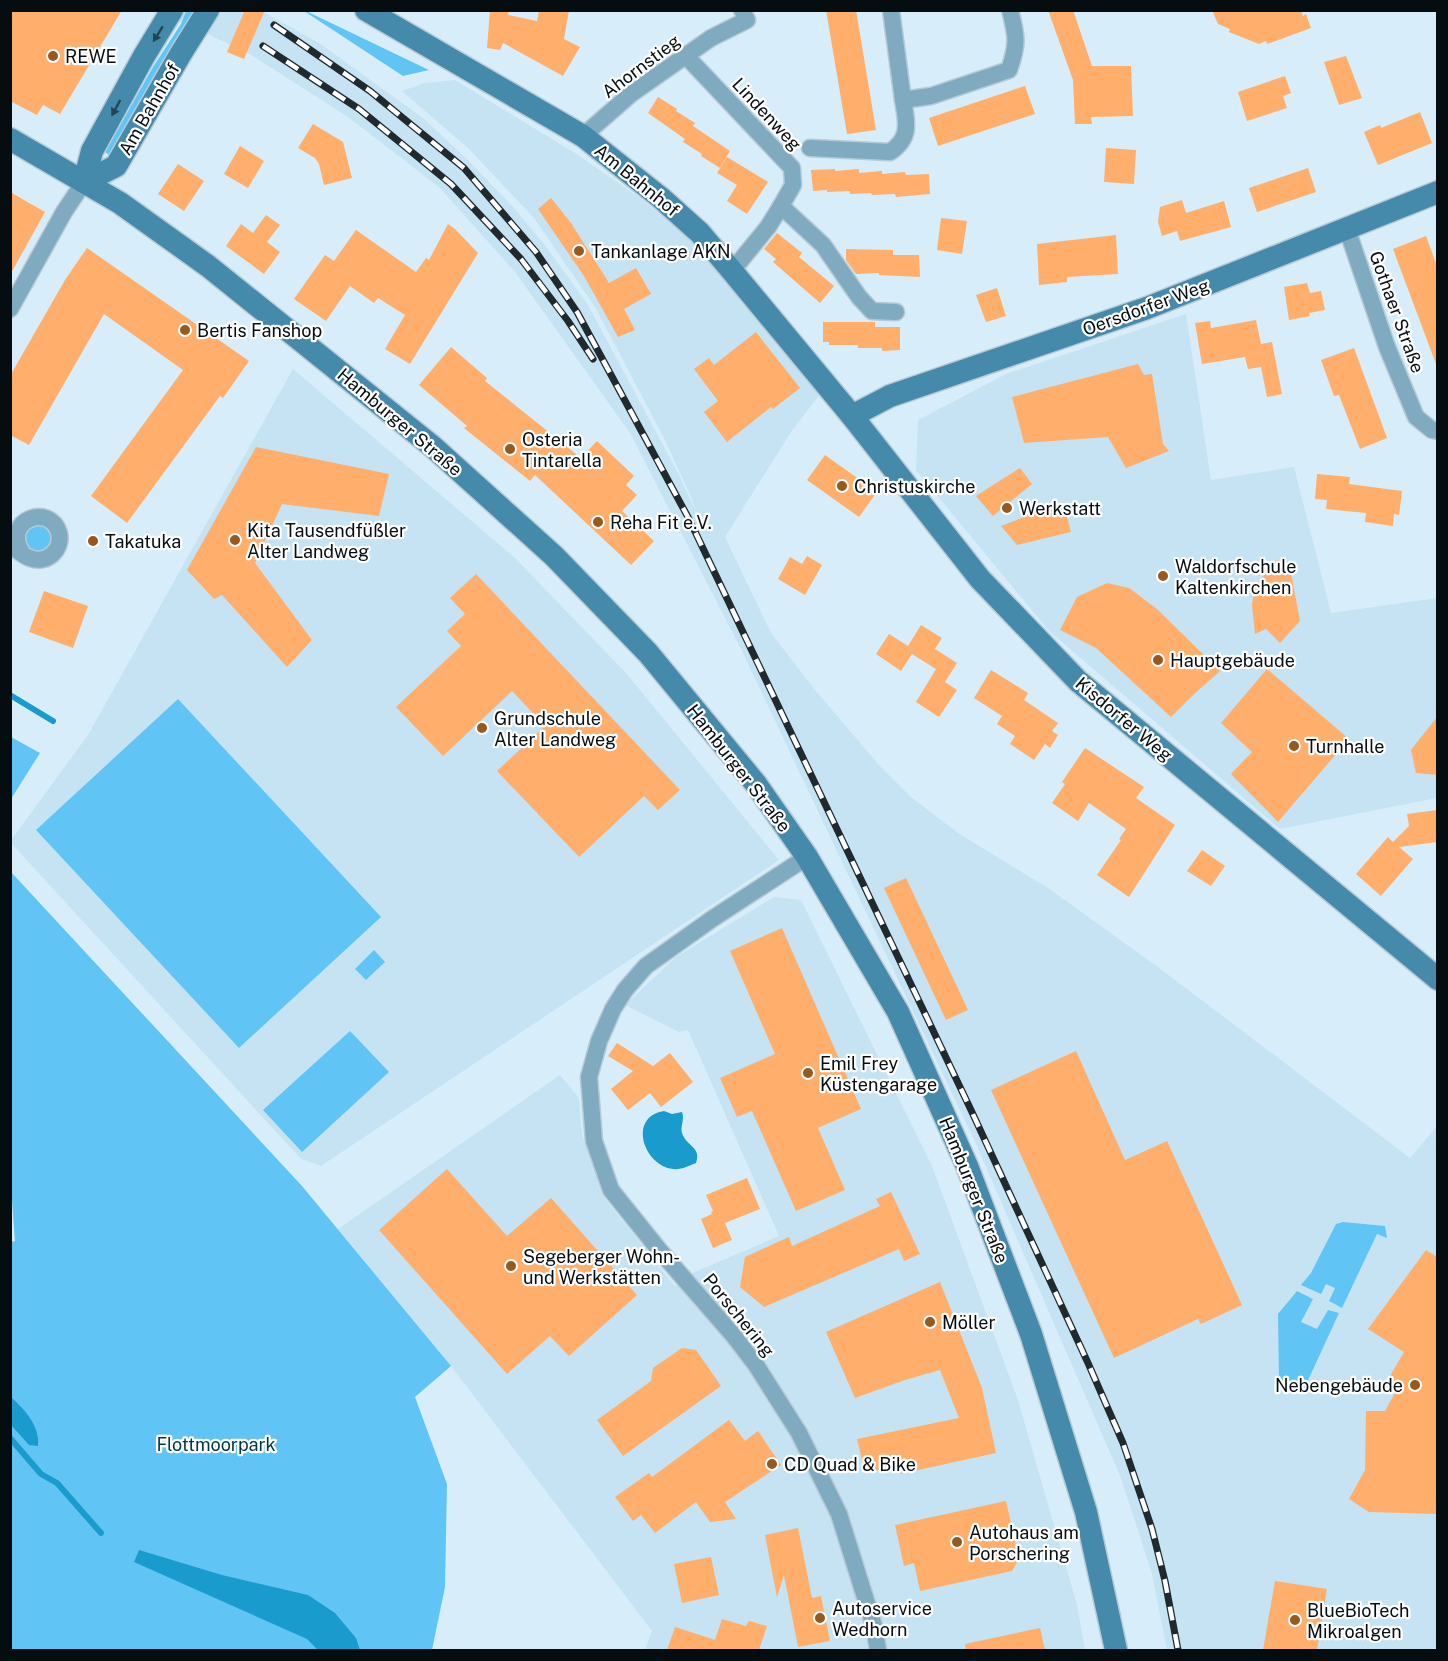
<svg xmlns="http://www.w3.org/2000/svg" width="1448" height="1661" font-family="'Public Sans',sans-serif">
  <rect width="100%" height="100%" fill="#d7eefa"/>
  <!-- built -->
  <g fill="#c5e3f3">
    <polygon points="149,11 262,11 319,43 423,118 467,159 513,207 544,244 588,305 679,475 695,510 691,497 664,438 595,307 534,218 468,148 402,91 425,83 455,80 575,153 640,198 693,241 824,389 791,432 725,537 771,633 815,690 879,765 911,797 958,833 1048,888 1162,970 1410,1158 1437,1126 1437,1650 1167,1650 1152,1574 1121,1478 976,1144 740,647 630,433 515,272 440,188 348,117 248,53 188,25"/>
    <polygon points="1186,314 1211,480 1294,467 1331,613 1437,598 1437,798 1280,829 1049,631 916,470 918,420 1006,374"/>
    <polygon points="293,369 515,558 626,673 779,860 321,1166 301,1159 11,843 11,840 88,735"/>
    <polygon points="774,897 801,900 932,1166 1018,1400 1077,1605 1085,1650 645,1650 652,1631 451,1366 338,1229 560,1075 579,1098 582,1135 605,1199 675,1286 690,1274 779,1236 688,1030 679,1032 625,1005 676,957"/>
  </g>
  <!-- green -->
  <g fill="#60c5f5">
    <polygon points="186,11 198,11 113,158 105,152 153,67 181,24"/>
    <polygon points="304,11 306,11 429,70 403,76"/>
    <polygon points="43,517 59,542 32,557 16,538"/>
    <polygon points="178,699 381,917 239,1048 36,830"/>
    <polygon points="11,737 40,753 11,799"/>
    <polygon points="11,872 302,1186 451,1366 415,1397 447,1484 445,1587 432,1650 11,1650 10,1242 15,1241 10,1173"/>
    <polygon points="374,950 385,962 366,980 355,969"/>
    <polygon points="350,1031 389,1072 302,1152 263,1110"/>
    <polygon points="1343,1222 1385,1226 1387,1238 1377,1234 1342,1308 1329,1301 1335,1288 1326,1284 1321,1294 1301,1285 1311,1273 1336,1224"/>
    <polygon points="1297,1291 1313,1299 1301,1322 1317,1329 1328,1310 1339,1313 1304,1389 1287,1384 1279,1378 1278,1314"/>
  </g>
  <!-- water -->
  <g fill="#1a9bce">
    <path d="M664,1111L672,1114L682,1112C685,1120 680,1126 682,1133C686,1146 702,1147 696,1163C689,1166 681,1170 673,1169C644,1166 627,1117 664,1111Z"/>
    <path d="M11,1397C25,1410 40,1426 38,1446L29,1445L11,1425Z"/>
    <polygon points="139,1550 222,1575 308,1595 335,1613 356,1638 360,1650 318,1650 307,1639 134,1562"/>
  </g>
  <g fill="none" stroke-linecap="round" stroke-linejoin="round">
    <!-- stream -->
    <g stroke="#1a9bce" stroke-width="6">
      <polyline points="10,695 53,721"/>
      <polyline points="10,1438 41,1474 57,1483 101,1533"/>
    </g>
  </g>
  <!-- building -->
  <g fill="#ffae6b">
    <polygon points="10,10 122,10 60,114 43,105 37,115 10,101"/>
    <polygon points="245,10 265,10 244,59 227,52"/>
    <polygon points="490,10 509,10 508,15 537,21 539,10 569,10 564,39 580,47 563,76 503,43 500,50 487,48"/>
    <polygon points="826,10 856,10 876,130 847,134"/>
    <polygon points="1048,10 1073,10 1092,66 1131,66 1133,116 1091,117 1092,124 1075,124 1073,80"/>
    <polygon points="1212,10 1301,10 1303,16 1306,14 1311,28 1267,44 1266,41 1259,44 1229,32 1230,29 1218,24"/>
    <polygon points="1346,56 1362,98 1339,105 1324,62"/>
    <polygon points="1285,76 1291,93 1283,96 1287,108 1247,121 1238,92"/>
    <polygon points="1025,86 1035,114 938,146 929,118"/>
    <polygon points="658,97 677,109 676,111 695,123 693,126 730,151 720,168 701,156 702,154 683,142 685,139 648,113"/>
    <polygon points="1420,112 1432,143 1378,165 1364,132 1380,125 1381,128"/>
    <polygon points="313,124 343,142 352,178 324,185 319,164 315,158 298,148"/>
    <polygon points="240,146 264,161 248,188 224,174"/>
    <polygon points="1106,148 1136,150 1134,184 1104,182"/>
    <polygon points="727,157 768,182 747,214 727,201 737,185 717,173"/>
    <polygon points="178,164 204,181 184,211 158,194"/>
    <polygon points="1308,168 1316,192 1257,212 1249,188"/>
    <polygon points="835,169 835,171 859,169 859,173 882,171 882,174 905,172 906,175 929,174 930,194 896,197 895,194 872,195 871,193 850,194 850,191 827,192 827,190 813,191 811,170"/>
    <polygon points="10,192 45,212 10,275"/>
    <polygon points="551,198 571,223 609,283 636,268 651,294 624,309 635,330 618,337 584,276 538,209"/>
    <polygon points="1182,200 1186,213 1224,201 1231,227 1180,241 1177,231 1162,236 1158,222 1160,207"/>
    <polygon points="266,215 280,225 267,242 280,252 264,274 226,246 241,224 253,233"/>
    <polygon points="941,218 967,221 962,254 937,250"/>
    <polygon points="448,224 455,229 478,253 410,364 385,349 405,315 378,298 374,303 350,286 326,321 294,299 325,255 334,261 356,230 416,272 426,258 429,260"/>
    <polygon points="777,233 802,253 799,257 834,286 820,303 773,262 776,259 764,249"/>
    <polygon points="1116,235 1118,274 1067,277 1067,282 1039,285 1037,244"/>
    <polygon points="1426,236 1437,266 1436,364 1393,249"/>
    <polygon points="87,248 249,361 223,398 220,396 127,523 91,496 183,370 104,314 29,445 10,435 10,376 65,280"/>
    <polygon points="846,249 893,250 893,255 919,255 920,277 879,275 879,273 856,274 846,260"/>
    <polygon points="1307,283 1310,293 1321,291 1325,310 1309,313 1310,316 1289,320 1284,287"/>
    <polygon points="997,288 1006,316 986,322 976,295"/>
    <polygon points="1256,320 1261,344 1272,342 1282,394 1267,397 1261,367 1248,369 1245,357 1202,364 1195,323 1210,321 1211,328"/>
    <polygon points="823,322 875,322 875,327 900,327 900,350 882,351 882,348 858,348 858,345 829,345 829,342 823,342"/>
    <polygon points="756,332 800,388 773,409 771,407 727,442 704,412 718,401 694,369 709,358 714,365"/>
    <polygon points="451,347 487,378 485,381 581,458 597,441 634,476 626,485 637,495 622,511 654,541 631,565 535,475 530,481 464,428 467,426 419,385"/>
    <polygon points="1354,348 1387,438 1360,449 1339,395 1334,396 1321,360"/>
    <polygon points="1138,364 1144,375 1152,374 1163,444 1169,451 1126,468 1108,437 1024,443 1012,397"/>
    <polygon points="256,447 389,474 379,516 282,504 255,563 312,640 287,667 222,595 214,599 187,570"/>
    <polygon points="825,455 877,492 859,517 807,480"/>
    <polygon points="1020,468 1032,484 993,516 976,496"/>
    <polygon points="1317,474 1350,477 1349,484 1402,491 1399,515 1394,514 1393,526 1365,522 1366,513 1326,509 1327,500 1315,499"/>
    <polygon points="1063,502 1071,532 1017,545 1001,526"/>
    <polygon points="807,556 822,565 805,595 778,579 790,557 802,564"/>
    <polygon points="1277,560 1289,562 1300,621 1280,643 1266,629 1255,634 1252,605 1255,586"/>
    <polygon points="476,574 680,790 658,810 644,796 579,857 497,771 545,726 512,691 443,756 396,707 461,646 447,631 465,614 450,598"/>
    <polygon points="1107,583 1129,588 1157,609 1220,671 1192,696 1171,717 1096,648 1060,630 1077,597"/>
    <polygon points="44,591 88,606 73,648 29,632"/>
    <polygon points="921,625 942,638 935,649 957,663 945,682 957,690 939,717 916,702 936,669 912,654 901,671 876,654 889,634 908,646"/>
    <polygon points="1267,669 1349,739 1278,822 1231,774 1252,752 1221,723"/>
    <polygon points="991,670 1028,693 1024,700 1058,723 1052,731 1058,735 1050,748 1045,744 1034,760 1010,744 1015,736 997,724 1002,716 974,698"/>
    <polygon points="1437,717 1437,775 1416,773 1411,750"/>
    <polygon points="1085,748 1144,787 1136,798 1175,825 1129,897 1097,875 1121,840 1119,839 1126,829 1089,803 1078,821 1052,803 1065,784 1062,782"/>
    <polygon points="1437,810 1437,842 1399,847 1413,859 1381,896 1356,874 1388,837 1393,842 1409,826 1407,814"/>
    <polygon points="1202,850 1225,866 1211,886 1187,871"/>
    <polygon points="906,878 968,1010 946,1020 884,888"/>
    <polygon points="782,928 861,1109 818,1128 845,1190 796,1211 752,1111 737,1117 720,1078 775,1054 730,951"/>
    <polygon points="617,1043 653,1066 670,1053 693,1082 661,1107 650,1093 628,1110 611,1089 633,1071 608,1056"/>
    <polygon points="1076,1051 1125,1160 1167,1141 1242,1305 1201,1324 1198,1319 1114,1358 991,1090"/>
    <polygon points="447,1169 507,1236 551,1198 637,1295 569,1356 550,1336 507,1374 379,1230"/>
    <polygon points="747,1178 760,1209 725,1223 732,1240 713,1248 701,1219 712,1214 711,1212 713,1211 706,1195"/>
    <polygon points="891,1192 920,1254 904,1261 899,1249 764,1307 740,1287 745,1257 789,1237 792,1246 880,1206 876,1199"/>
    <polygon points="1426,1250 1437,1257 1437,1514 1369,1512 1349,1499 1365,1470 1366,1411 1385,1411 1397,1389 1387,1381 1404,1352 1368,1329"/>
    <polygon points="940,1282 982,1388 996,1453 900,1474 899,1466 865,1473 857,1439 959,1418 940,1370 905,1380 855,1398 826,1332"/>
    <polygon points="682,1348 696,1350 721,1386 623,1456 597,1420 651,1381 653,1368"/>
    <polygon points="729,1420 745,1441 758,1431 781,1465 725,1502 736,1519 710,1522 696,1502 655,1533 641,1515 633,1521 615,1497 649,1473 652,1477"/>
    <polygon points="1006,1501 1019,1559 1012,1571 920,1591 914,1563 904,1566 895,1525"/>
    <polygon points="798,1528 812,1598 821,1596 830,1641 798,1647 784,1575 777,1597 765,1535"/>
    <polygon points="711,1557 719,1595 682,1603 674,1564"/>
    <polygon points="1275,1581 1327,1589 1317,1650 1263,1650"/>
    <polygon points="722,1619 746,1626 749,1621 767,1626 759,1650 667,1650 675,1627 715,1640"/>
    <polygon points="1040,1628 1045,1650 966,1650 965,1644"/>
  </g>
  <g fill="none" stroke-linecap="round" stroke-linejoin="round">
    <!-- street casing -->
    <g stroke="#b6cad5" stroke-width="19">
      <g id="street">
        <path d="M891,10L903,100L931,96L1009,70C1018,44 1017,37 1010,10"/>
        <polyline points="686,56 792,168 793,185 781,206"/>
        <polyline points="583,136 631,94 711,38 747,20 742,10"/>
        <path d="M810,148L890,152C911,138 907,123 903,100"/>
        <polyline points="1347,229 1387,347 1416,417 1432,430 1438,431"/>
        <polyline points="732,271 768,227 781,206 823,245 859,297 872,311 896,312"/>
        <polyline points="10,309 64,212 84,182"/>
        <path d="M10,546C17,549 23,556 30,558C47,565 63,549 59,533C51,503 3,519 21,551"/>
        <polyline points="807,857 712,919 646,966 625,990 613,1009 599,1041 589,1077 594,1141 611,1190 660,1251 733,1335 756,1365 799,1433 839,1514 874,1626 878,1650"/>
      </g>
    </g>
    <!-- secondary casing -->
    <g stroke="#b6cad5" stroke-width="25">
      <g id="secondary">
        <polyline points="366,10 583,136 661,198 700,233 732,271 852,416 980,579 1078,681 1438,979"/>
        <polyline points="10,139 120,203 208,266 432,446 554,556 648,653 756,784 807,857 898,1012 967,1166 1031,1334 1086,1512 1116,1650"/>
        <polyline points="84,182 116,166 180,55 208,10"/>
        <polyline points="84,182 92,151 144,56 172,10"/>
        <polyline points="852,416 890,396 1147,308 1438,192"/>
      </g>
    </g>
    <!-- street -->
    <use href="#street" stroke="#7faac0" stroke-width="16"/>
    <!-- secondary -->
    <use href="#secondary" stroke="#4589ab" stroke-width="22"/>
    <!-- rail casing -->
    <g stroke="#20292e" stroke-width="7">
      <g id="rail">
        <polyline points="274,25 370,91 464,168 536,252 577,312 689,519 971,1110 1088,1363 1123,1443 1152,1529 1165,1581 1178,1650"/>
        <polyline points="263,46 359,109 451,184 521,259 568,321 593,359"/>
      </g>
    </g>
    <!-- rail -->
    <use href="#rail" stroke="#fff" stroke-width="4.5" stroke-dasharray="14" stroke-linecap="butt"/>
  </g>
  <!-- one-way arrows -->
  <defs><path id="oneway-solid" d="M-6-.8H1V-3.2L6.5 0L1 3.2V.8H-6Z" transform="scale(1.5)"/></defs>
  <g fill="#224556">
    <use href="#oneway-solid" transform="translate(158 34) rotate(122)"/>
    <use href="#oneway-solid" transform="translate(116 108) rotate(118)"/>
  </g>
  <!-- markers -->
  <g fill="#97591f" stroke="#fff" stroke-width="2">
    <circle cx="53" cy="56" r="6"/>
    <circle cx="579" cy="251" r="6"/>
    <circle cx="185" cy="330" r="6"/>
    <circle cx="510" cy="449" r="6"/>
    <circle cx="842" cy="486" r="6"/>
    <circle cx="1007" cy="508" r="6"/>
    <circle cx="598" cy="522" r="6"/>
    <circle cx="235" cy="540" r="6"/>
    <circle cx="93" cy="541" r="6"/>
    <circle cx="1163" cy="576" r="6"/>
    <circle cx="1158" cy="660" r="6"/>
    <circle cx="482" cy="728" r="6"/>
    <circle cx="1294" cy="746" r="6"/>
    <circle cx="808" cy="1073" r="6"/>
    <circle cx="511" cy="1266" r="6"/>
    <circle cx="930" cy="1322" r="6"/>
    <circle cx="1415" cy="1385" r="6"/>
    <circle cx="772" cy="1464" r="6"/>
    <circle cx="957" cy="1542" r="6"/>
    <circle cx="820" cy="1618" r="6"/>
    <circle cx="1295" cy="1620" r="6"/>
  </g>
  <g text-anchor="middle" dominant-baseline="central" stroke-width="4.5" stroke-linejoin="round" paint-order="stroke">
    <!-- poi labels -->
    <g font-size="18" fill="#060d11" stroke="#fff" text-anchor="start">
      <text x="65" y="56">REWE</text>
      <text x="591" y="251">Tankanlage AKN</text>
      <text x="197" y="330">Bertis Fanshop</text>
      <text x="522" y="439">Osteria<tspan x="522" dy="21">Tintarella</tspan></text>
      <text x="854" y="486">Christuskirche</text>
      <text x="1019" y="508">Werkstatt</text>
      <text x="610" y="522">Reha Fit e.V.</text>
      <text x="247" y="530">Kita Tausendfüßler<tspan x="247" dy="21">Alter Landweg</tspan></text>
      <text x="105" y="541">Takatuka</text>
      <text x="1175" y="566">Waldorfschule<tspan x="1175" dy="21">Kaltenkirchen</tspan></text>
      <text x="1170" y="660">Hauptgebäude</text>
      <text x="494" y="718">Grundschule<tspan x="494" dy="21">Alter Landweg</tspan></text>
      <text x="1306" y="746">Turnhalle</text>
      <text x="820" y="1063">Emil Frey<tspan x="820" dy="21">Küstengarage</tspan></text>
      <text x="523" y="1256">Segeberger Wohn-<tspan x="523" dy="21">und Werkstätten</tspan></text>
      <text x="942" y="1322">Möller</text>
      <text x="1403" y="1385" text-anchor="end">Nebengebäude</text>
      <text x="784" y="1464">CD Quad &amp; Bike</text>
      <text x="969" y="1532">Autohaus am<tspan x="969" dy="21">Porschering</tspan></text>
      <text x="832" y="1608">Autoservice<tspan x="832" dy="21">Wedhorn</tspan></text>
      <text x="1307" y="1610">BlueBioTech<tspan x="1307" dy="21">Mikroalgen</tspan></text>
    </g>
    <!-- street labels -->
    <g font-size="18" fill="#060d11" stroke="#fff">
      <text transform="translate(641 66) rotate(-37)">Ahornstieg</text>
      <text transform="translate(149 109) rotate(-60)">Am Bahnhof</text>
      <text transform="translate(767 114) rotate(47)">Lindenweg</text>
      <text transform="translate(637 180) rotate(39)">Am Bahnhof</text>
      <text transform="translate(1146 307) rotate(-20)">Oersdorfer Weg</text>
      <text transform="translate(1397 312) rotate(70)">Gothaer Straße</text>
      <text transform="translate(400 422) rotate(40)">Hamburger Straße</text>
      <text transform="translate(1124 719) rotate(40)">Kisdorfer Weg</text>
      <text transform="translate(739 768) rotate(52)">Hamburger Straße</text>
      <text transform="translate(974 1190) rotate(68)">Hamburger Straße</text>
      <text transform="translate(739 1315) rotate(51)">Porschering</text>
    </g>
    <!-- park labels -->
    <g font-size="18" fill="#01364b" stroke="#fff">
      <text x="216" y="1444">Flottmoorpark</text>
    </g>
  </g>
  <!-- border -->
  <rect width="1448" height="1661" fill="none" stroke="#060d11" stroke-width="24"/>
</svg>
